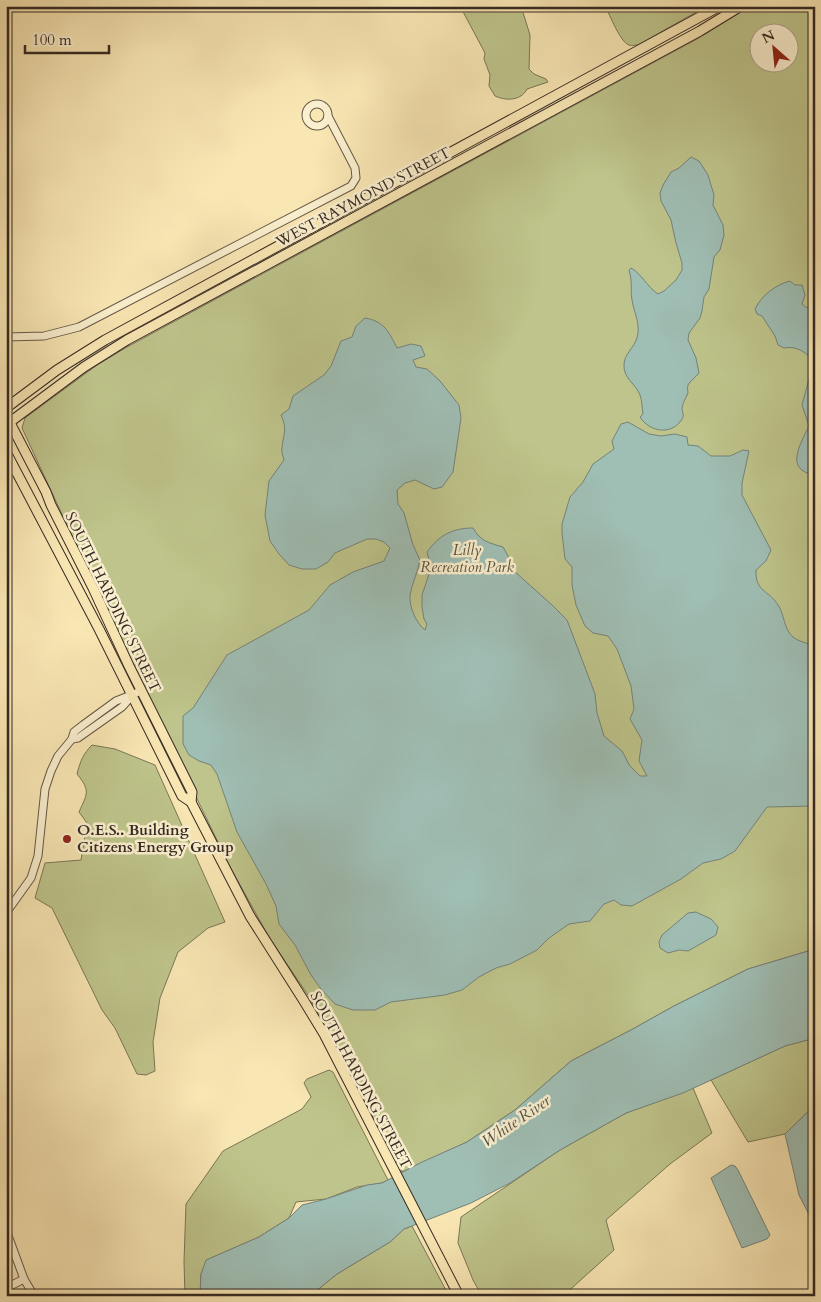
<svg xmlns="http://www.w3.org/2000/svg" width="821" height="1302" font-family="Cardo,serif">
  <rect width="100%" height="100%" fill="#f8e6b3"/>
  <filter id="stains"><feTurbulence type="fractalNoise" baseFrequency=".004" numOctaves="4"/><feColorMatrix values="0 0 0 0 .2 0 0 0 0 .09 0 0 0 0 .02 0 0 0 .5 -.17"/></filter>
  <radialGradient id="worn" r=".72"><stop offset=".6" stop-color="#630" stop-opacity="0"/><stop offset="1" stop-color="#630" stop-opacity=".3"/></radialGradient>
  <!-- green -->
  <g fill="#bec48b" stroke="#7a7657" fill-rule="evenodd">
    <path d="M460,6H521L530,35L529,69L534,74L546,79L548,82L527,89C521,101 506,101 495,96L489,86L490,75L484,59L485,53Z"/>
    <path d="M605,6H707L638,45C635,45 632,46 629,45C620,42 610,15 605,6Z"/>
    <path d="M750,6H815V949L748,969L674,1006L631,1030L571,1061L515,1110L467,1142L402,1172L308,995L270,939L229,865L117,633L22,428L25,418L44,404L97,365L127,347L697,39ZM758,32H788V62H758Z"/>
    <path d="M92,745L115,749L155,765L225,922L208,928L178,952L160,998L153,1042L155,1071L146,1075L137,1074L115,1028L102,1010L52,908L35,898L45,863L81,860L87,823L79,812C87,794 91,791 77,774C80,762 83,754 92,745Z"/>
    <polygon points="815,1038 815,1105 785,1134 748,1142 711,1080 785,1046"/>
    <polygon points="329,1070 333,1072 388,1180 382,1183 357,1187 326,1199 296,1202 289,1218 259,1237 207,1260 201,1274 200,1296 185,1296 184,1261 186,1204 223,1151 302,1109 311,1097 304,1083 307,1079"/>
    <polygon points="693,1088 712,1133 670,1164 606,1220 614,1250 563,1296 482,1296 473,1280 458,1243 461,1217 560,1150 626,1113"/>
    <polygon points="412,1226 449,1296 310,1296 337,1274 390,1242 404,1229"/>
  </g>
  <!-- water -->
  <g fill="#9fbeb4" stroke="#75827a">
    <path d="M691,157L699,161L708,175L714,195L713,205L723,225L724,235L720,250L714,257L709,289L704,297L702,311L700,318L689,333L688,340L696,358L699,373C696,377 690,381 688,385C687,388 688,391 688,393C686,398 683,402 682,408C682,412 685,415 682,419C672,436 649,432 640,417L643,414C642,408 642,400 640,395C636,384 623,378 624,365C624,354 634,348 637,338C641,324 634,313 632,300C630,288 633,284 629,270L631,268C642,274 647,287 658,294L664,291L676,280L682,270V263L676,243L671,220L661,201L660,193L663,185L671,172L679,168Z"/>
    <path d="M815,273V356L810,357C802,350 795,346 784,348L778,345L775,336L762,316L757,314L755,309C762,295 775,285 790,281L795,285H802L805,295L802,304L807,308L813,303L809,292L810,276Z"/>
    <path d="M365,318C384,321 389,332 397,348L411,344L421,346L425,356L413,360L416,367L427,369L440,381L459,405L461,418L453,472L442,487L434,489L415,480L405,483L397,490L398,504L404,513L413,545L420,560C418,572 412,583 410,595C409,607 416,623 425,630L427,624L424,619L422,607V595L431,568L427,552C439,535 453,528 473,528C480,541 489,543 503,547L514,567V571L552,605L567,620L595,694L597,713L604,736L622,751L630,766L640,776H647L639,761L642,740L630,719L634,709L631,686L617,649L608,636L593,633L585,626L576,605L572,585V567L565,559L562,533V524L570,497L583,482L593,464L614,449L612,441L621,424L628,422L649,434L661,436L675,434L687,437L688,445L698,446L711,456H730L743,450L749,451L742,483V495L771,550L766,561L756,570C755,592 769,590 778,605C785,615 783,628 793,637C798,641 808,644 815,645V806L767,807L735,851L721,859L703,863L681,879L632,906L621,905L614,900L604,904L590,921L569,924L549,938L537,950L510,964L496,968L479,977L462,990L445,995L391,1002L375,1010H353L335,1004L321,989L311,975L295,945L279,924L276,906L266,884L237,832L217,774L211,765L199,761L189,755L183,744V716L193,708L227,655L309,610L330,585L353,572L384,561L390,548L384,542L376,539H367L335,553L328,562L316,569H302L289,565L279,554L270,541L265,515L269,481L284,460C283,456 281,451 282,448C283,434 288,430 281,415L289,409L293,396L324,375L331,366L341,341L352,337L356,326Z"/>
    <path d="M815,370V475C784,470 800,445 809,426L802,405L809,379Z"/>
    <polygon points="696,912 711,919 718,927 716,935 688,951 679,950 668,953 660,948 659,942 662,935 688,913"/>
    <polygon points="815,949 815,1038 785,1046 683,1093 626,1113 560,1150 510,1183 471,1203 404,1229 390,1242 337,1274 310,1296 200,1296 201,1274 206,1260 259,1237 289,1218 302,1205 326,1199 367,1185 382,1183 422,1162 467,1142 515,1110 571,1061 631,1030 674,1006 748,969"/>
    <polygon points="815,1105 815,1226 799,1195 785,1134"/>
    <polygon points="731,1165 735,1166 738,1170 770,1235 767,1239 742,1248 711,1178"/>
  </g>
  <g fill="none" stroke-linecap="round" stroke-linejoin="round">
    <!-- minor casing -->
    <g stroke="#665847" stroke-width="9">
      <g id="minor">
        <circle cx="317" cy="115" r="11"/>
        <polyline points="6,337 44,336 79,327 351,186 356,178 355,168 328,116"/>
        <polyline points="72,739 78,738 122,707 132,696"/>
        <polyline points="6,913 31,878 38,856 45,789 51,771 58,756 72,739 74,732 83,725 116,701 141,691"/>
        <polyline points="6,1230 24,1279 34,1296"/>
        <polyline points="6,1288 24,1279"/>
      </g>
    </g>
    <!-- major casing -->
    <g stroke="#352923" stroke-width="11">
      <g id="major">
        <polyline points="6,408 57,370 105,340 720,6"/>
        <polyline points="6,415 46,492 51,505 93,588 129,666 192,792 191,802"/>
        <polyline points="6,425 84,367 127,340 700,31 741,6"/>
        <polyline points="6,452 99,629 182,796 191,802 250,916 304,1001 324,1034 459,1296"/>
      </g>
    </g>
    <!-- minor -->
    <use href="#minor" stroke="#faefce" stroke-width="7"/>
    <!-- major -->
    <use href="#major" stroke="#f8e6b3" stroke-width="9"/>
  </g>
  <!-- markers -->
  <circle fill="#8f2418" stroke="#faefce" stroke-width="2" cx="67" cy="839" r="5"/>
  <g text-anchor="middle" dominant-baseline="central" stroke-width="5" stroke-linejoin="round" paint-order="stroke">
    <!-- street labels -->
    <g font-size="15" fill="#352923" stroke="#faefce">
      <text transform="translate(363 197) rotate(-28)">WEST RAYMOND STREET</text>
      <text transform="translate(113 602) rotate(64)">SOUTH HARDING STREET</text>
      <text transform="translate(361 1080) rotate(62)">SOUTH HARDING STREET</text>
    </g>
    <!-- park labels -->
    <g font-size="15" font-style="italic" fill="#57503d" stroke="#faefce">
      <text x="467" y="550">Lilly<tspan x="467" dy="17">Recreation Park</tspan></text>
    </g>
    <!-- poi labels -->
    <g font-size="15" font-weight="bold" fill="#352923" stroke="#faefce" text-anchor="start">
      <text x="77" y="830">O.E.S.. Building<tspan x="77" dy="17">Citizens Energy Group</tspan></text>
    </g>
    <!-- water labels -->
    <g font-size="16" font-style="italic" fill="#504e47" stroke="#faefce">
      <text transform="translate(516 1121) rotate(-34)">White River</text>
    </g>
  </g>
  <!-- margin -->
  <rect width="821" height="1302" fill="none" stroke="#f8e6b3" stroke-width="25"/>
  <rect x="8" y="8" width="806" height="1287" fill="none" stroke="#352923" stroke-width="2.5"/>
  <rect x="12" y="12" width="796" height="1277" fill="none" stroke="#352923"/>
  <!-- north arrow -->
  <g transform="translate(774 48) rotate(333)"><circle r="24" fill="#faefce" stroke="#aba08a"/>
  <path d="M0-4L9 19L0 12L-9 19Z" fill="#8f2418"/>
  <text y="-8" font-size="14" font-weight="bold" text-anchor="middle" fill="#352923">N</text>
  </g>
  <!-- scale -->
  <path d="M25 45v8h84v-8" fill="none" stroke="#352923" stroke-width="2.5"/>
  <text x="32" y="45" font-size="15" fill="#352923" stroke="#faefce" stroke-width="4" paint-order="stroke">100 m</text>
  <rect width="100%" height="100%" filter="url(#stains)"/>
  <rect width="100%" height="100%" fill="url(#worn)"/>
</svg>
